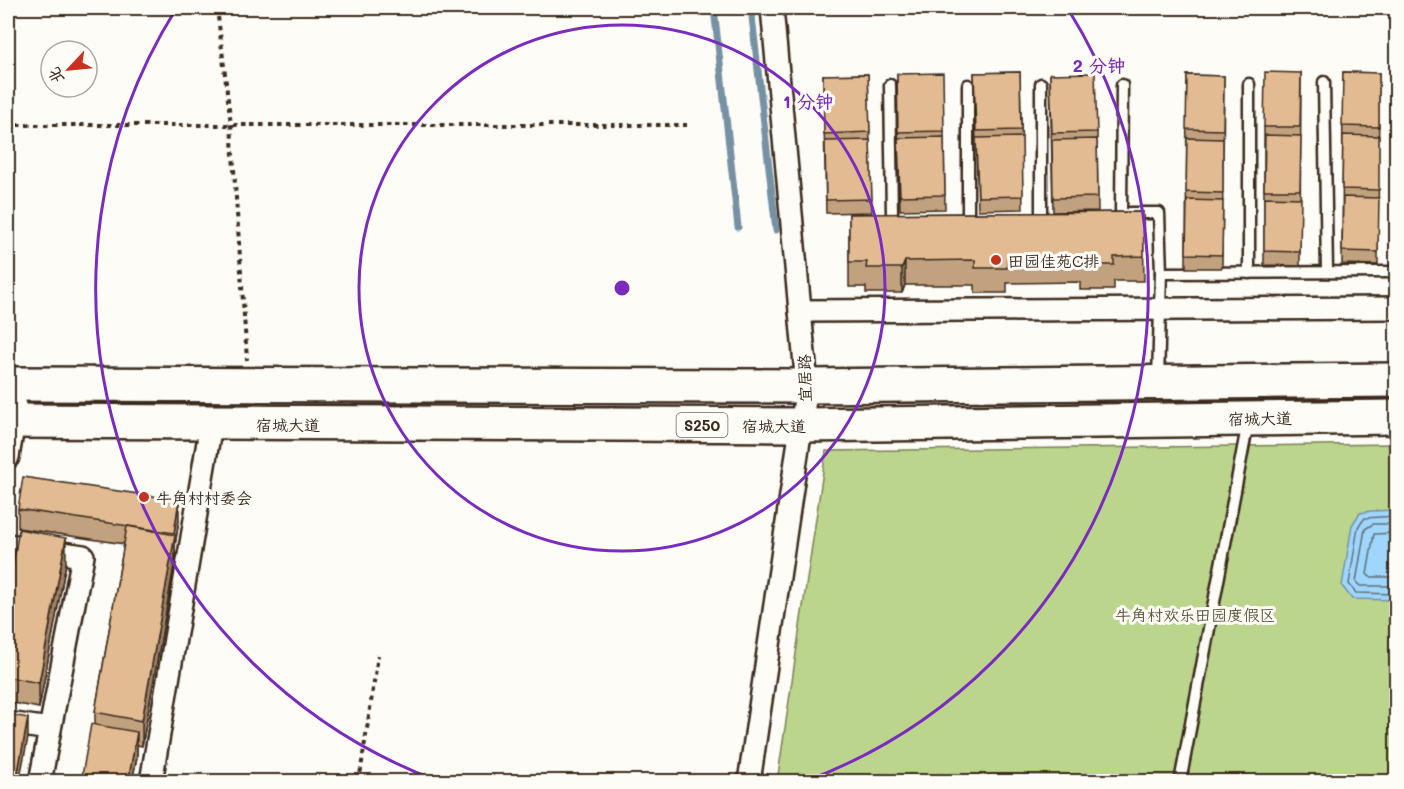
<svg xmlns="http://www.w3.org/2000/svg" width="1404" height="789" font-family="Mali,'LXGW WenKai TC',sans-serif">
  <rect width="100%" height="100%" fill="#fdfcf7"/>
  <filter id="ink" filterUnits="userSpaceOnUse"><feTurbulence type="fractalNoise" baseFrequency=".0167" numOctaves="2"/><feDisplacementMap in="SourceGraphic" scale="12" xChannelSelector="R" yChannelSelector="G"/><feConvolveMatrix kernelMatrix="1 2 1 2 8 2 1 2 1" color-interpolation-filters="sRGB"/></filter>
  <g filter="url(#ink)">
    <!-- green -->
    <polygon fill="#bbd58c" stroke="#7b8055" stroke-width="1.5" points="1396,444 1396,781 777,782 826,451"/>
    <!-- water -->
    <polygon fill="#9ed6fd" stroke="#7691a4" stroke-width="1.5" points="1396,510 1396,600 1352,599 1342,586 1352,525 1360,513 1371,511"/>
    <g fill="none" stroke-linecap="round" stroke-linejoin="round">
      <!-- shore -->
      <g stroke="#636f77" stroke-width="1.5">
        <polyline points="1396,516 1365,518 1358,527 1349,584 1356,593 1396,594"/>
        <polyline points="1396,524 1373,524 1365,529 1356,582 1360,586 1396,586"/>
        <polyline points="1396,533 1374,534 1367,574 1370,577 1396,577"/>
      </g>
      <!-- stream -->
      <g stroke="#7691a4" stroke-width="7">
        <polyline points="714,8 738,227"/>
        <polyline points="751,8 776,230"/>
      </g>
      <!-- service casing -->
      <g stroke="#3b2a1e" stroke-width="15">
        <g id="service">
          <polyline points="1324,82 1327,272"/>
          <polyline points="1249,84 1249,273"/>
          <polyline points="890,85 892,215"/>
          <polyline points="968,85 968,215"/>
          <polyline points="1121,213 1122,85"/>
          <polyline points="1130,213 1159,213 1161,273"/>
          <polyline points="1041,214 1041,84"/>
          <polyline points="1158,379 1161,273 1396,272"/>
          <polyline points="1180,782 1248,422"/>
        </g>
      </g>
      <!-- minor casing -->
      <g stroke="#3b2a1e" stroke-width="26">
        <g id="minor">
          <polyline points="800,311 1396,308"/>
          <polyline points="8,457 14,421 16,384"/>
          <polyline points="8,545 83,556 40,782"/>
          <polyline points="8,723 50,729"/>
          <polyline points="151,782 211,424"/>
          <polyline points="749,782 807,386 772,8"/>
        </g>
      </g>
      <!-- primary casing -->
      <g stroke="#3b2a1e" stroke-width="38">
        <g id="primary">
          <polyline points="8,384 807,386 1396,380"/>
          <polyline points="8,421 803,425 1396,417"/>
        </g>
      </g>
      <!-- path -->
      <g stroke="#3b2a1e" stroke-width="4" stroke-dasharray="4.5 4.5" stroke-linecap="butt">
        <polyline points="217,8 231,125 247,360"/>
        <polyline points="8,125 687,125"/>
        <polyline points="359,782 378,655"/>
      </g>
      <!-- service -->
      <use href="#service" stroke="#fdfcf7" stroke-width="10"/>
      <!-- minor -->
      <use href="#minor" stroke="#fdfcf7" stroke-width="21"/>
      <!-- primary -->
      <use href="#primary" stroke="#fdfcf7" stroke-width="33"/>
    </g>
    <!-- wall -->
    <g fill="#c2a17e" stroke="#3b2a1e" stroke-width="1.5">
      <polygon points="1020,72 1023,209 978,210 974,73"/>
      <polygon points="1343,72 1379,73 1378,265 1342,264"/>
      <polygon points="1301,73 1300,266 1264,265 1264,127"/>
      <polygon points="868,74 872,212 826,213 823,75"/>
      <polygon points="897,74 944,131 945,209 900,210"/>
      <polygon points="1050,74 1097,132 1098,211 1053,212"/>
      <polygon points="1187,75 1224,76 1222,268 1186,268"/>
      <polygon points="1143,212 1144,281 1114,281 1114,290 1080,290 1080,282 1007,283 1007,293 975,293 975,285 905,285 902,293 866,293 866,287 849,287 849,214"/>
      <polygon points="18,509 179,520 175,546 175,560 142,746 137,745 137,757 132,782 81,782 95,724 95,712 124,544 18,528"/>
      <polygon points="66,563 39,708 8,702 8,593"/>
    </g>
    <!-- shaded-wall -->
    <g fill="#9e8366" stroke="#3b2a1e" stroke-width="1.5">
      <polygon points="905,261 905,285 902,293 902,268"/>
      <polygon points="179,500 179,520 175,546 175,560 142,746 142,721 174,540 174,533"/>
      <polygon points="66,538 66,563 39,708 39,683"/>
      <polygon points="28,718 28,738 19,782 16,782"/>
      <polygon points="137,732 137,757 132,782 128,782"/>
    </g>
    <!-- building -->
    <g fill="#e2bb92" stroke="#3b2a1e" stroke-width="1.5">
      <polygon points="1020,72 1021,130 976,131 974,73"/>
      <polygon points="1265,72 1301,73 1300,127 1264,127"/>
      <polygon points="1343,72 1379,73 1379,127 1342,126"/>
      <polygon points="943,73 944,131 898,132 897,74"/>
      <polygon points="1095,73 1097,132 1052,133 1050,74"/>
      <polygon points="868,74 870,132 824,134 823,75"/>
      <polygon points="1187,75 1224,76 1223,130 1186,129"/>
      <polygon points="1265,135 1301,136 1300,190 1264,190"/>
      <polygon points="1343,135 1379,136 1379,190 1342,189"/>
      <polygon points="944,137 945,195 900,196 898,138"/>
      <polygon points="1022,137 1023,196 978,197 976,138"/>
      <polygon points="1187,138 1223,139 1223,193 1186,192"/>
      <polygon points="1097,139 1098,197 1053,198 1052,140"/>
      <polygon points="870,140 872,199 826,200 825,141"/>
      <polygon points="1264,197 1301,198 1300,252 1264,251"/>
      <polygon points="1343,197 1379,198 1378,252 1342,251"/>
      <polygon points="1187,200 1223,201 1222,255 1186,254"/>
      <polygon points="1143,212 1144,256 1114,257 1114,265 1080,265 1080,258 1007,258 1007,268 975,268 975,260 905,261 902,268 866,268 867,262 849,262 849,214"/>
      <polygon points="23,477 179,500 174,533 18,509"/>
      <polygon points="127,526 175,535 142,721 95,712"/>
      <polygon points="19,529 66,538 39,683 8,677 8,593"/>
      <polygon points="8,714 28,718 16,782 8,782"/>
      <polygon points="91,724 137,732 128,782 81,782"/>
    </g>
  </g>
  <!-- distance rings -->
  <g fill="none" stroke="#7b2cbf" stroke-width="3">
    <circle cx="622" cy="288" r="263"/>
    <path d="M438 781A526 526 0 0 1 176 9M1068 9A526 526 0 0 1 806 781"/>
  </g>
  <!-- markers -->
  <g fill="#c8321e" stroke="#fdfcf7" stroke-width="2">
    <circle cx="996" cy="260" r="6"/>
    <circle cx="144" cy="497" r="6"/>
  </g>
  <g text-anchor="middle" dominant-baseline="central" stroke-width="6" stroke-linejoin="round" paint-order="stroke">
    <!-- shield labels -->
    <rect fill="#fdfcf7" stroke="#75695f" stroke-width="1.5" x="676.5" y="413" width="51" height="24" rx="4.5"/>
    <g font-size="15" font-weight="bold" fill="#3b2a1e">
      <text x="702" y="425">S250</text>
    </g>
    <!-- poi labels -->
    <g font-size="16" fill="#3b2a1e" stroke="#fdfcf7" text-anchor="start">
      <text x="1008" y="260">田园佳苑C排</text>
      <text x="156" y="497">牛角村村委会</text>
    </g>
    <!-- street labels -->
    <g font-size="16" fill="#3b2a1e" stroke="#fdfcf7">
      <text transform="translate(804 378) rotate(-91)">宜居路</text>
      <text transform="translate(1260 418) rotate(-1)">宿城大道</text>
      <text x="288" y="424">宿城大道</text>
      <text x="774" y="425">宿城大道</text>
    </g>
    <!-- park labels -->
    <g font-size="16" fill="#5b553a" stroke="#fdfcf7">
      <text x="1195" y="614">牛角村欢乐田园度假区</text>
    </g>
  </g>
  <circle cx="622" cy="288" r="9" fill="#7b2cbf" stroke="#fdfcf7" stroke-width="3"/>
  <g font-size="18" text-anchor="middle" font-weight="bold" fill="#7b2cbf" stroke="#fdfcf7" stroke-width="6" stroke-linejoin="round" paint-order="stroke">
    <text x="1099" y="72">2 分钟</text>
    <text x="808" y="108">1 分钟</text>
  </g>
  <!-- margin -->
  <rect width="1404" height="789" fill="none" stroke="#fdfcf7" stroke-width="30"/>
  <rect x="15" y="15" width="1374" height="759" fill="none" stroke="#3b2a1e" stroke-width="2" filter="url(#ink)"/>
  <!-- north arrow -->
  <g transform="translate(69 69) rotate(244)"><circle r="28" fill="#fdfcf7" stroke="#afa8a0" stroke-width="1.5"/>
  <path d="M0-4.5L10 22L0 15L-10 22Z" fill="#c8321e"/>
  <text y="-9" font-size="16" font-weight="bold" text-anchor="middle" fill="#3b2a1e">北</text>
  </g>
</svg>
